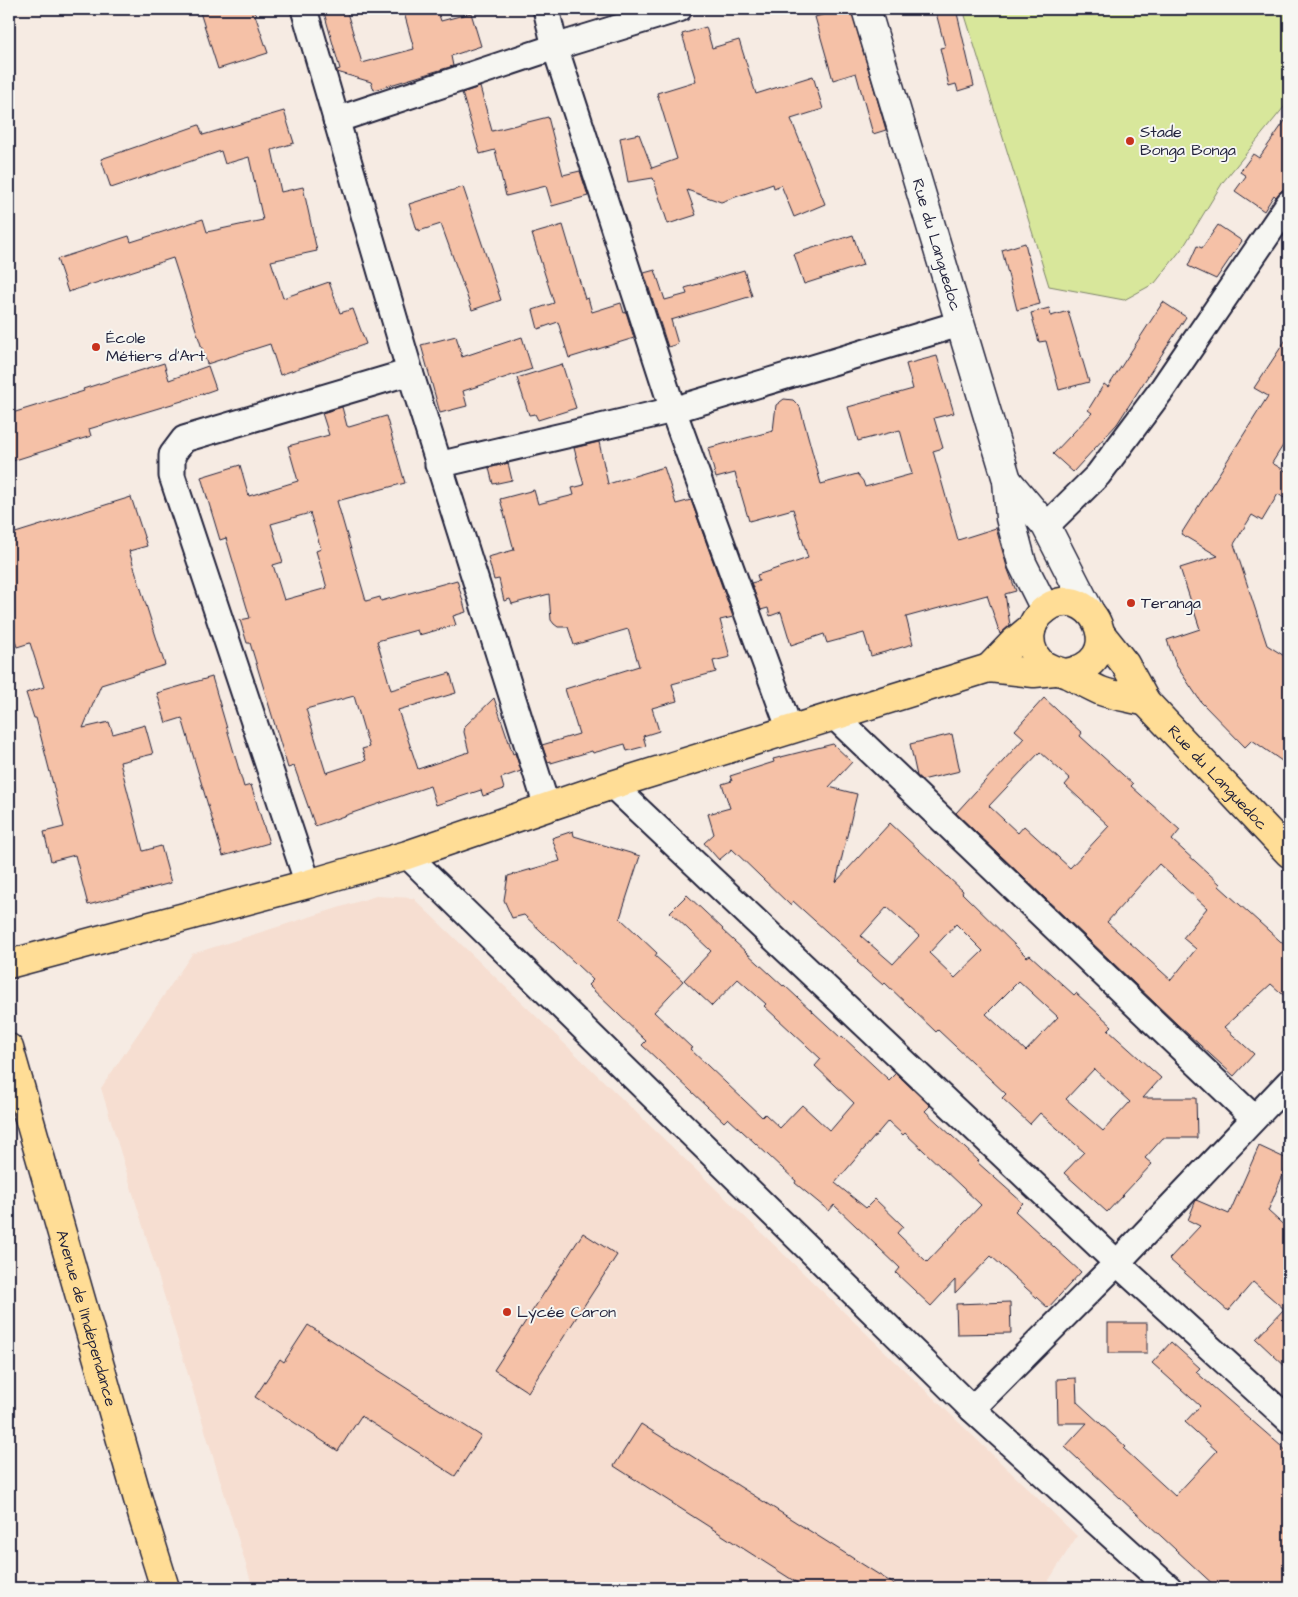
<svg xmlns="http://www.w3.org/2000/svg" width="1298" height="1597" font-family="'Architects Daughter',sans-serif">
  <rect width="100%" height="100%" fill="#f6ebe3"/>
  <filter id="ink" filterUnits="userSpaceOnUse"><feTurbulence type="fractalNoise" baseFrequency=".02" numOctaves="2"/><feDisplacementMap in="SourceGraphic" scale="10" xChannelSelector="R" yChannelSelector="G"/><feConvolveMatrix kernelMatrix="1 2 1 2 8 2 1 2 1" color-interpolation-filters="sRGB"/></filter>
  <g filter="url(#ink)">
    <!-- built -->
    <polygon fill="#f6ded1" points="376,896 413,898 1077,1536 1044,1588 253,1588 101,1088 192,954"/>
    <!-- pitch -->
    <polygon fill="#d8e79b" stroke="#7d846b" points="963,9 1289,9 1289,101 1223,182 1184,246 1155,283 1124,300 1049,286"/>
    <!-- building -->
    <g fill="#f5c1a7" stroke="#22223b" fill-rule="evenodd">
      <polygon points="199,9 253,9 268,53 218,69"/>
      <polygon points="323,9 346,9 362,63 414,49 403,9 437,9 441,21 471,13 481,46 451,56 453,66 374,90 371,82 337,72 337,70 340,69"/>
      <polygon points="842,9 851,9 886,130 873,134 856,73 833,80 815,17"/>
      <polygon points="935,9 956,9 974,86 958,91 956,84 949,86 940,48 945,47"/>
      <polygon points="706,27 712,48 739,40 756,94 813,76 823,109 791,119 825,204 794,217 781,185 774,188 773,184 721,202 687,190 696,215 668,224 653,178 628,182 620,138 639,134 652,168 677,159 657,93 696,81 682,34"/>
      <polygon points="480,87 492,131 548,117 563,175 580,171 588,196 552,206 546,186 506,196 495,150 480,154 462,93"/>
      <polygon points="284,111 294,143 272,150 281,192 303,187 317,251 271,261 283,298 329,282 340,313 353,309 366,344 280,375 270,344 207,364 173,258 68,292 57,259 129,236 131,242 203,219 207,232 263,220 249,157 225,164 221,151 111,188 101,159 199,125 203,135"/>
      <polygon points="1289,115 1289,188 1282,190 1276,197 1274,195 1264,211 1235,191 1246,176 1240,172 1253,154 1259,158"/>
      <polygon points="463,187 501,300 472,310 441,224 419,231 419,229 417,230 409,204"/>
      <polygon points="563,225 585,299 588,298 592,312 621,303 624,313 626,312 634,338 569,358 558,322 538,329 533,310 554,303 532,234"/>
      <polygon points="1218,225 1242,241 1216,279 1188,266 1197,246 1202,248"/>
      <polygon points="853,235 863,265 804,284 794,254"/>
      <polygon points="1025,243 1040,304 1017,310 1002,250"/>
      <polygon points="655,270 665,300 687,294 685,288 744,270 752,296 671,320 678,344 668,347 644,273"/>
      <polygon points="1163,302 1186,317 1117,424 1073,472 1053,454 1092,413 1088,410 1104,384 1108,387"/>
      <polygon points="1049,308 1051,316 1068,311 1089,382 1059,390 1046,341 1039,342 1031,313"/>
      <polygon points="1289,335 1289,436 1272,463 1289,473 1289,501 1278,494 1262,521 1252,515 1234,544 1267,645 1289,659 1289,766 1252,740 1245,747 1201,702 1176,665 1167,640 1200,629 1180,568 1218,556 1181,534 1268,396 1254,388"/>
      <polygon points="456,336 462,357 522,337 532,369 463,391 467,406 440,413 421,345"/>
      <polygon points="937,356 954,413 934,418 943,448 933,451 958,540 996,528 1007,567 1016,591 1005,594 1010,625 1000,634 987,595 906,617 913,644 871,656 864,633 827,643 824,634 791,645 781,612 770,616 768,608 761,610 751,583 759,581 757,575 808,558 793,509 749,521 735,473 716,478 708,448 773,431 776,405 784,399 793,400 800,407 821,484 857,474 863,481 865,487 912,474 900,430 858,441 848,407 913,389 906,364"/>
      <polygon points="164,363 169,380 208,366 216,389 182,401 89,429 91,436 9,462 9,414 84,391 83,389"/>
      <polygon points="562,364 576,408 538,420 535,414 529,415 517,378"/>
      <path d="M342,407L347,426L349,427L386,416L405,483L337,501L366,601L380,597L381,601L457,580L466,612L453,616L456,625L419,635L417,630L377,641L391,690L450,673L456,693L398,710L418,769L469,752L464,732L465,726L494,698L513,754L515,753L521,771L501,778L504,789L483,796L481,790L436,805L430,786L315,826L294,766L288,768L250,643H247L240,620L250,618L226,538L220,540L201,477L240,465L249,496L298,481L288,446L329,435L322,413ZM310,513L321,549L316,551L327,588L284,600L273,565L283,562L271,524ZM354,696L369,747L362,749L366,760L326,773L306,709Z"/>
      <polygon points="599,442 608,484 664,467 676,504 691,500 733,617 720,620 730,657 713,661 716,672 672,684 677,701 652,708 659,731 643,736 646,746 627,751 625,744 593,753 592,751 551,763 551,761 548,762 542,745 579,734 565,689 639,666 628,629 574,645 568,627 558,627 554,624 551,620 549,594 512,604 510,599 504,601 499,579 494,580 488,557 514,550 500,499 534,490 538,504 574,495 572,488 584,485 574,448"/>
      <polygon points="508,463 512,480 493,484 489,468"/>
      <polygon points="131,497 147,546 129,551 165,665 101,685 83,728 109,722 113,734 145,725 153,754 120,762 143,851 161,846 171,883 88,905 75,855 51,861 44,832 64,827 36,718 34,718 26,693 44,687 30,643 17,647 9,622 9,535"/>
      <polygon points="212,677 244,787 251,785 269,843 223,856 182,718 166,723 157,693"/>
      <path d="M1044,698L1082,733L1080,736L1133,784L1131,786L1180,830L1172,840L1220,884L1219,886L1289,949V1000L1271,984L1224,1027L1254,1054L1234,1076L1178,1025L956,813L1024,738L1015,730ZM1040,752L1070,779L1065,785L1109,826L1070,868L1024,826L1018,833L989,806ZM1159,864L1207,908L1183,938L1196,949L1171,980L1107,922Z"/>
      <polygon points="952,734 960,771 922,780 917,776 910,744"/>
      <path d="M833,744L852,762L829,787L857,794L836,882L890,823L963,891L962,893L1027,957L1030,955L1074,995L1076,993L1112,1026L1108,1030L1161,1078L1143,1098H1196L1197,1138H1163L1145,1158L1152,1164L1107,1212L1064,1173L1084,1152L1040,1113L1030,1124L1002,1098L1006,1094L938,1030L936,1032L885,983L883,985L857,962L858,960L793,901L790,905L732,849L719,860L704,843L714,834L708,814L730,808L722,784L732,781L730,776L774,762L773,759ZM887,907L919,936L893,964L861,936ZM956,924L983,951L955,978L929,953ZM1019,981L1058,1017L1026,1051L986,1014ZM1094,1069L1130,1102L1103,1131L1066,1099Z"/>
      <path d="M573,831L574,836L640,856L620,918L657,953L655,956L683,981L654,1012L692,1048L690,1049L762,1117L765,1114L780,1128L802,1105L830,1131L854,1103L815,1066L821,1059L764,1006L766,1004L738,979L712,1006L684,980L711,951L670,912L687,895L723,929L722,930L783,986L784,985L841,1038L842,1036L889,1080L896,1073L930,1106L925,1111L979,1161L977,1162L1023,1203L1015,1211L1081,1272L1048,1308L991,1256L955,1293V1280L931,1306L896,1273L900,1268L834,1205L829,1211L795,1183L796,1181L728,1118L724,1122L642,1045L646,1041L588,985L593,980L524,915L512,918L504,900L508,876L560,861L552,838ZM888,1121L903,1135L905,1133L981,1205L927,1262L897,1233L903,1226L875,1199L866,1208L835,1183Z"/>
      <polygon points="1259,1146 1289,1160 1268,1211 1289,1230 1289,1370 1256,1339 1284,1309 1253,1282 1228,1311 1169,1259 1200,1226 1188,1220 1196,1200 1229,1214"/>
      <polygon points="583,1233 617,1255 528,1392 494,1370"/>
      <polygon points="1010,1302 1011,1333 957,1334 956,1304"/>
      <rect x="1108" y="1323" width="39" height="30"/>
      <polygon points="308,1325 481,1436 455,1476 361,1416 338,1451 255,1397 280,1359 284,1362"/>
      <polygon points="1171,1342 1200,1368 1196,1372 1289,1453 1289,1588 1217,1588 1065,1447 1087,1423 1058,1423 1057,1379 1076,1378 1077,1402 1126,1447 1124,1449 1175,1496 1217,1451 1185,1422 1200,1406 1152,1363"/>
      <polygon points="641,1424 900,1588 805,1588 614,1466"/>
    </g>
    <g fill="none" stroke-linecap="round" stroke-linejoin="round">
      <!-- street casing -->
      <g stroke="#22223b" stroke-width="29">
        <g id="street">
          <polyline points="304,9 410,372 547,807"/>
          <polyline points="546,9 555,47 673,410 790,730"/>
          <polyline points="336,120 555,47 679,9"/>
          <polyline points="438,465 673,410 959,324"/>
          <polyline points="1046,526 1098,475 1163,388 1289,203"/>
          <polyline points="834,716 1254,1118"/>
          <polyline points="612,785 1117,1263 1289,1420"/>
          <polyline points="407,855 972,1409 1169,1588"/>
          <polyline points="308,884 172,476 172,455 184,439 410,372"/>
          <polyline points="972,1409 1117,1263 1289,1082"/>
        </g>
      </g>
      <!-- secondary casing -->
      <g stroke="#22223b" stroke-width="31">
        <g id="secondary">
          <path id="s1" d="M866,9L1007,480L1010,518L1022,563L1045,609"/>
          <polyline points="1007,480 1046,526 1090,612"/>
        </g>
      </g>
      <!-- primary casing -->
      <g stroke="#22223b" stroke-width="31">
        <g id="primary">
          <path id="s2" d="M1101,634L1125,664L1146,702L1289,853"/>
          <polyline points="989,668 1014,642 1032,627"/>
          <path d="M1065,673C1129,664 1096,585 1052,605C1043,610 1036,616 1032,627C1028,639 1031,653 1040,662C1048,670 1057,670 1067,674C1079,680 1090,686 1101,691C1115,696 1131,698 1146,702"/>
          <polyline points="9,964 308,884 407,855 612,785 989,668 1034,673 1055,671"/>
          <path id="s3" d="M9,1048L143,1517L165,1588"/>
        </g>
      </g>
      <!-- street -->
      <use href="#street" stroke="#f6f6f2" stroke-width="25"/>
      <!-- secondary -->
      <use href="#secondary" stroke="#f6f6f2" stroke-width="28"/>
      <!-- primary -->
      <use href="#primary" stroke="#ffdd96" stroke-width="28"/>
    </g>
  </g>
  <!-- markers -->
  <g fill="#c8321e" stroke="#f6f6f2" stroke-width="2">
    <circle cx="1130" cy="141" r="5"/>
    <circle cx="96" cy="347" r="5"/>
    <circle cx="1131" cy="603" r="5"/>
    <circle cx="507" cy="1312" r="5"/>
  </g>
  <g text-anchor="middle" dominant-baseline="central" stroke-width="4" stroke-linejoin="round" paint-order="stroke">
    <!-- poi labels -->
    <g font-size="16" fill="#22223b" stroke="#f6f6f2" text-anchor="start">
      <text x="1140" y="132">Stade<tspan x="1140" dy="18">Bonga Bonga</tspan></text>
      <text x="106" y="338">École<tspan x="106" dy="18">Métiers d'Art</tspan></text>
      <text x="1141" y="603">Teranga</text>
      <text x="517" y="1312">Lycée Caron</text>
    </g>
    <!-- street labels -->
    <g font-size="16" fill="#22223b" stroke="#f6f6f2">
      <text stroke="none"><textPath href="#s1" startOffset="246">Rue du Languedoc</textPath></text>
      <text stroke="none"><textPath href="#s2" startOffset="186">Rue du Languedoc</textPath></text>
      <text stroke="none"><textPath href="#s3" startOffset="281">Avenue de l'Indépendance</textPath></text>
    </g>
  </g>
  <!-- margin -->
  <rect width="1298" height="1597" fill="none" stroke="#f6f6f2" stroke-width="30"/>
  <rect x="15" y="15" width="1268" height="1567" fill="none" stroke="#22223b" stroke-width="2" filter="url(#ink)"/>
</svg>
